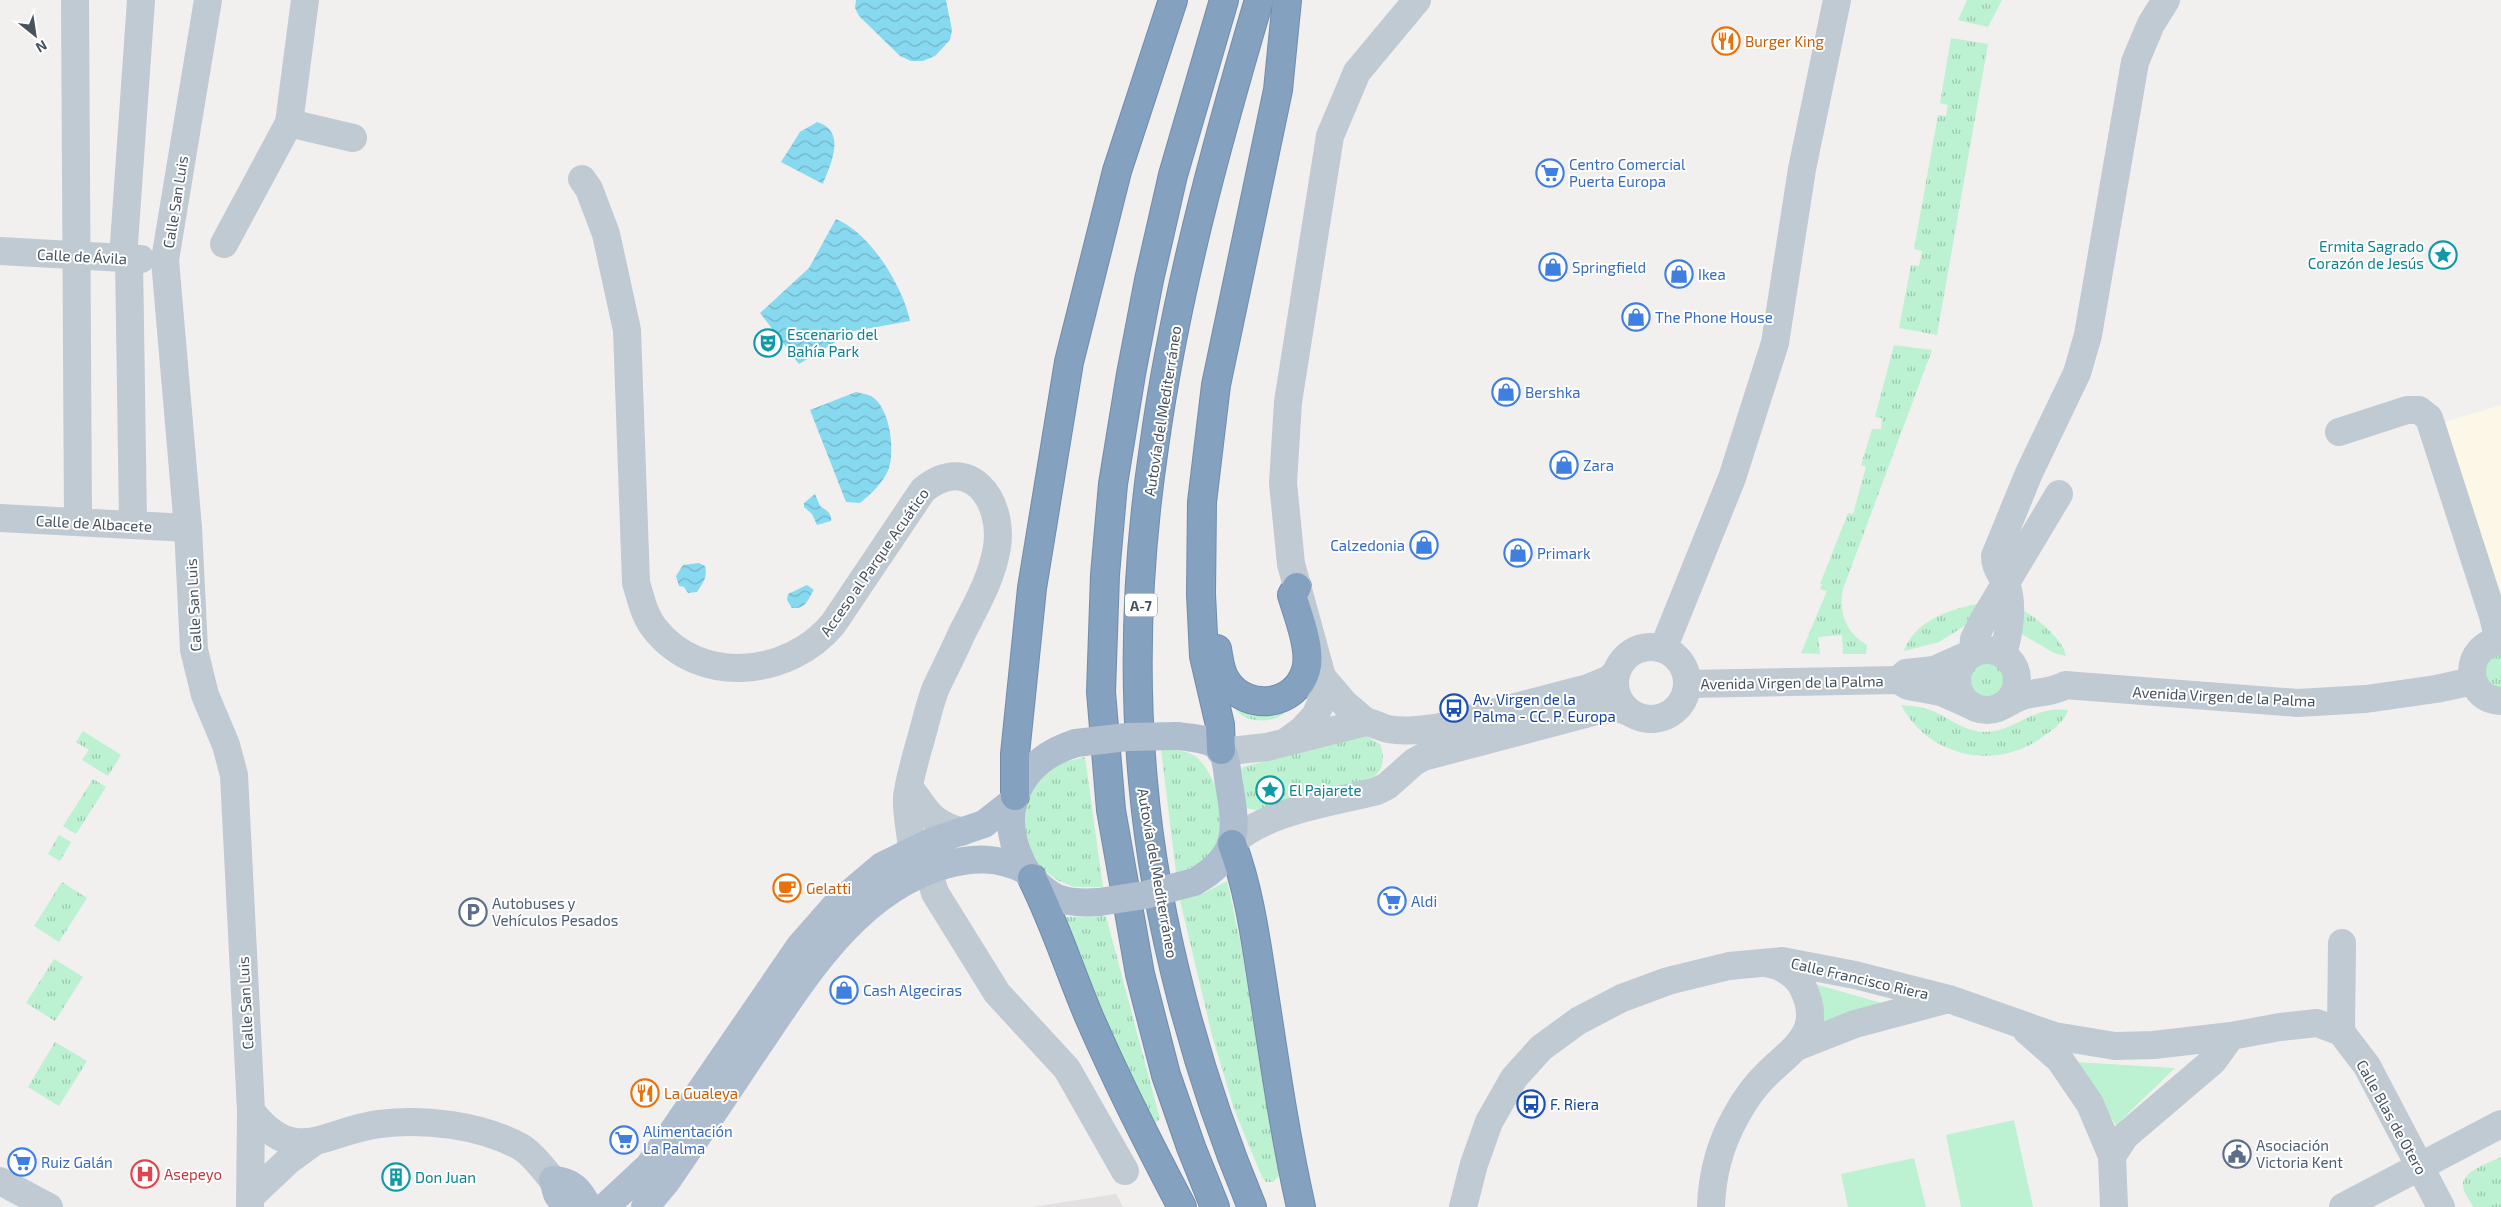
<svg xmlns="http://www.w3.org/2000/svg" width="2501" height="1207" font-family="'Exo 2',sans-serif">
  <defs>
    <pattern id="grass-tufts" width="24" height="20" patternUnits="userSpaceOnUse" patternTransform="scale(1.25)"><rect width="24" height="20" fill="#bcf1d1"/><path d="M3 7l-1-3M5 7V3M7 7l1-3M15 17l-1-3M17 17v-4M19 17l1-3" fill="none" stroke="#9bc6ad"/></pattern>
    <pattern id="water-waves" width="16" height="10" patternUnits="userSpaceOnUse" patternTransform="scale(1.25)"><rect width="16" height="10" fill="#87d9f0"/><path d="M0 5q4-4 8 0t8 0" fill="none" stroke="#70b3c6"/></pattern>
  </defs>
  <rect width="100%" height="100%" fill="#f2efef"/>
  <!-- commercial -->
  <polygon fill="#fdf7e8" points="2501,405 2501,641 2432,426"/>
  <!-- education -->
  <polygon fill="#e3e0e1" points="1116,1194 1123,1207 1032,1207"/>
  <!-- grass -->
  <g fill="url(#grass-tufts)">
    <polygon points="1967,0 2002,0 1988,27 1958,20"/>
    <polygon points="1951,38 1988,44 1937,335 1899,328 1911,265 1919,266 1922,251 1914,249 1938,115 1946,116 1948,105 1940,103"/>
    <path d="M1894,345L1932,350L1843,589C1838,613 1846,633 1867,645L1866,654H1843L1842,635L1818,637L1820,654L1801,653L1827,591L1820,589L1822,584H1820L1848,513L1853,514L1866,467L1861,465L1872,429H1881L1882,418L1875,417Z"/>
    <path d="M1987,602C1997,604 2009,604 2018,608C2032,613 2065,641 2066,656L2054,653L2008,626L1966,625L1939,642L1904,651C1915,618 1957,607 1987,602Z"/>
    <path d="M2501,653V689H2500L2486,681C2485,662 2483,660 2501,653Z"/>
    <circle cx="1986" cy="679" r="18"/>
    <path d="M1230,699L1283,708L1285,712C1276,723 1249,723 1239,713C1235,710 1233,704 1230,699Z"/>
    <path d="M1901,705C1913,706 1924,707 1935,712C1950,719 1967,732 1984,732C2014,733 2032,705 2068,710C2064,722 2054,729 2045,735C1998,772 1929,758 1901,705Z"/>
    <polygon points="83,731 121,755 108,776 82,760 89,750 76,742"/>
    <path d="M1364,735L1380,744C1386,760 1383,771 1369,781L1256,810L1246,808L1239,773L1243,767Z"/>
    <path d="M1161,749C1172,750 1186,750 1195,756C1215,770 1230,823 1218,846C1209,860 1191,868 1176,873Z"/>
    <polygon points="1085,757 1103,887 1074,887 1057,880 1041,868 1032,852 1025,830 1024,806 1040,774 1060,763"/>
    <polygon points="93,779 106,787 76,834 63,826"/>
    <polygon points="59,835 71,842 60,861 48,854"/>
    <polygon points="1227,881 1240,941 1281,1174 1273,1182 1266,1182 1262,1177 1234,1109 1212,1035 1180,900 1204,893"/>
    <polygon points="62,882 87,898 59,942 34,926"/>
    <polygon points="1106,916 1160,1119 1150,1127 1062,917"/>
    <polygon points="54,959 83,977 55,1021 26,1003"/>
    <polygon points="55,1042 87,1061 59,1106 28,1087"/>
    <path d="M2501,1157V1207H2473C2470,1200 2463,1192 2463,1185C2462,1171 2491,1162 2501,1157Z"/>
  </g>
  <!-- garden -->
  <g fill="#bcf1d1">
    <polygon points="1815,984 1885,1004 1822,1024"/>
    <polygon points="2076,1062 2175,1068 2116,1125"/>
    <polygon points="2014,1120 2033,1207 1961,1207 1946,1135"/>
    <polygon points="1914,1158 1926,1207 1848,1207 1841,1174"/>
  </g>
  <!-- water -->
  <g fill="url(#water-waves)">
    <polygon points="856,0 946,0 952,30 950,40 935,56 923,61 911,61 900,56 859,16 855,8"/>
    <path d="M817,122C847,131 831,164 823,184L781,162L800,132Z"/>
    <path d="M836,219C870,233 903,286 910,321L854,331L799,364L760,313L809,268Z"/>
    <path d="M856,392C860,393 867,394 871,396C890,407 895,449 889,468C884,482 871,494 860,503L846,502L810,410Z"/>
    <path d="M815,494L820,506C826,510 832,513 831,521L817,525L812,514L804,507V503Z"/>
    <path d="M699,563L705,566C708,578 703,582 697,592L688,593L684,587L679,586L676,576L683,565Z"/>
    <path d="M807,585L814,590C807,600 807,609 792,608L787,600L788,594Z"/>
  </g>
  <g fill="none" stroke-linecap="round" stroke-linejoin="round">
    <!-- highway casing -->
    <g stroke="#708cac" stroke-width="30">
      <g id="highway">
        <path d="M1217,649C1219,660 1220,673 1227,682C1248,712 1296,706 1306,670C1312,650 1298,615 1292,595L1297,587"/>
        <polyline points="1221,750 1220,725 1204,656 1201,594 1202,502 1216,385 1278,90 1287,0"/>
        <polyline points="1015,796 1015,754 1032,588 1069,362 1117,171 1173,0"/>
        <path d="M1232,844C1250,892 1256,943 1264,993C1275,1065 1285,1136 1301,1207"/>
        <path d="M1032,878C1055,924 1070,972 1090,1019C1118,1083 1149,1145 1182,1207"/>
        <polyline points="1215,1207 1191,1147 1166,1075 1140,974 1111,810 1101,692 1105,575 1113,484 1131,374 1149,280 1173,175 1224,0"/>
        <path d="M1252,1207C1198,1078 1155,921 1143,781C1133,672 1138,555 1154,447C1175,295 1216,146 1259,0"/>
      </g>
    </g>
    <!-- minor -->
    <g stroke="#bfcad2" stroke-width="28">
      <polyline points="75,0 78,522"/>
      <polyline points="208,0 165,260 188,528 194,650 205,695 226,745 234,775 251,1111 250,1207"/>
      <polyline points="289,123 353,138"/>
      <path d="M582,179L589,189L606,234L627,330L636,583C641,598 644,616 655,629C700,686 789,677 833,624L923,490C969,452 1004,500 997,547C992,579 975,607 961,635C953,654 943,672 935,690C928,709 924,730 918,749C914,764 909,781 907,797C906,814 911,833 912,850"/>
      <polyline points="224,244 289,123 305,0"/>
      <polyline points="0,251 141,259"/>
      <polyline points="123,258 141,0"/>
      <polyline points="129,258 133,523"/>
      <polyline points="2339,432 2407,410 2419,410 2429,418 2493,616 2499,641"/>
      <polyline points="0,518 188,528"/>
      <path d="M2501,641C2463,644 2462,699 2501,701"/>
      <circle cx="1651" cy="683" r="36"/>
      <polyline points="1663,649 1732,478 1775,343 1802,169 1837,0"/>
      <circle cx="1987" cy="680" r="30"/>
      <polyline points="1973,653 1974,639 1983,621 2059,494"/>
      <path d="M2003,653C2009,635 2014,603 2006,584C2001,573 1995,568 1995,556L2029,473L2077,373L2088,335L2135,62L2151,24L2166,0"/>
      <polyline points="1322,677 1345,704 1366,722"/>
      <polyline points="1898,680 1906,673 1934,670 1970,654"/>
      <polyline points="1687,684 1898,680 1908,686 1941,692 1968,704"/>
      <path d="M2004,705C2010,702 2016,698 2022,696C2035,692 2055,692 2065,685L2298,703L2366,699L2436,689L2473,681"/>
      <polyline points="1287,741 1302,730 1315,716 1321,703 1322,677 1291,564 1283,483 1288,402 1330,136 1357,72 1417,0"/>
      <path d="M1221,752L1267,747L1366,722C1374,723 1380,727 1388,729C1404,732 1420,730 1436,728L1588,688L1610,679L1617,671"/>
      <path d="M909,787C929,813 929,822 962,832"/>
      <path d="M1233,842C1269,810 1331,803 1377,791L1387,786L1414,762L1423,757L1593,712L1617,708L1629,712"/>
      <polyline points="928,870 935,893 997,993 1067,1069 1125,1171"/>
      <polyline points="2027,1031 2060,1060 2090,1104 2112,1156 2114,1207"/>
      <polyline points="2341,1032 2342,943"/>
      <polyline points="1799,1046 1855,1024 1945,1000"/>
      <path d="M251,1111C295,1168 325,1131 379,1124C424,1118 481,1125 521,1147C533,1154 544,1170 553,1180"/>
      <polyline points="2112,1156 2125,1136 2213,1061 2231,1036"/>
      <polyline points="0,1181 49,1207"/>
      <polyline points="252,1195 288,1161 314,1142"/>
      <polyline points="1463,1207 1474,1164 1489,1122 1514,1078 1541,1048 1578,1021 1622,998 1668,981 1729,966 1782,961 1855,975 1949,999 2054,1036 2115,1046 2154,1045 2231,1036 2280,1027 2317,1023 2341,1032 2367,1066 2441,1207"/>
      <path d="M1711,1207C1712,1175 1720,1144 1736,1116C1744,1101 1755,1085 1768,1073C1795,1047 1824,1031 1803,988C1797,976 1783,966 1770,964"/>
      <polyline points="2343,1207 2501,1124"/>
    </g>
    <!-- major -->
    <g stroke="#aebecf" stroke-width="28">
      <path d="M1177,736C1191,738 1212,738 1221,750C1227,758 1227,774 1229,784C1237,830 1240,857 1194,882"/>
      <path d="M1076,743C1020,760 995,809 1022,863C1028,876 1043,892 1057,898C1070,903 1085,903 1099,902"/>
      <path d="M566,1207L557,1194L553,1180C572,1181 580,1190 588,1207"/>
      <polyline points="605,1207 649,1166 800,946 836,905 882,866 933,841 984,824 1012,802"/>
      <path d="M645,1207L666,1182C694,1141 722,1100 749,1059C800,985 853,891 945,865C974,857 998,857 1025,870"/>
    </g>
    <!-- highway -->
    <use href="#highway" stroke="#85a1c0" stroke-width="28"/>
    <!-- major-bridge -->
    <g stroke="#aebecf" stroke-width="28">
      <polyline points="1076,743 1127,737 1177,736"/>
      <polyline points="1099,902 1145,895 1194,882"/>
    </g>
  </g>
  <!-- icons -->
  <defs>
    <g id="restaurant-ring" transform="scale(1.4375)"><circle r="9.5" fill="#fff" stroke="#e8710a" stroke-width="1.5"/><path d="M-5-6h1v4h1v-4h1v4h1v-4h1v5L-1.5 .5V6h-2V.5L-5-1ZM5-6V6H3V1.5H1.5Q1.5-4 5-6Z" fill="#e8710a"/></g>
    <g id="supermarket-ring" transform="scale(1.4375)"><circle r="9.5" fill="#fff" stroke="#3f7fe0" stroke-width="1.5"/><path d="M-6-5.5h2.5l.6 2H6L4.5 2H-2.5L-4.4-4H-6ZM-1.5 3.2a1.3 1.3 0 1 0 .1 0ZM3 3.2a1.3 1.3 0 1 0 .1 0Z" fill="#3f7fe0"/></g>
    <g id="sight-ring" transform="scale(1.4375)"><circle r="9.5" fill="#fff" stroke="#0f9aa8" stroke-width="1.5"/><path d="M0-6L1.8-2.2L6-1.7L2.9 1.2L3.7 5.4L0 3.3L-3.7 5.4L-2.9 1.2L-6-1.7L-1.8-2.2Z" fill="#0f9aa8"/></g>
    <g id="shop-ring" transform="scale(1.4375)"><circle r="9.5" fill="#fff" stroke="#3f7fe0" stroke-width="1.5"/><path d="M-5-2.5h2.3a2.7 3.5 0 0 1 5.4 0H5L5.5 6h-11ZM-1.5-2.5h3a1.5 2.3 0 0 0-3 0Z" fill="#3f7fe0"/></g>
    <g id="theatre-ring" transform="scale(1.4375)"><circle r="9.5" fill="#fff" stroke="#0f9aa8" stroke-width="1.5"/><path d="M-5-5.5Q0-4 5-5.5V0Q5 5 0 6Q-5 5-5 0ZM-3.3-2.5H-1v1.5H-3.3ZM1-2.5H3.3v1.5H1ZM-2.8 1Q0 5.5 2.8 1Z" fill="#0f9aa8"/></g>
    <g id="bus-ring" transform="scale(1.4375)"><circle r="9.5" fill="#fff" stroke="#1a4fb4" stroke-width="1.5"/><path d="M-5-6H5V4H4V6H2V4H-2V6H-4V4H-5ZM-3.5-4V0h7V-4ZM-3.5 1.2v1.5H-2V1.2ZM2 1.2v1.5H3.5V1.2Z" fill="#1a4fb4"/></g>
    <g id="cafe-ring" transform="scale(1.4375)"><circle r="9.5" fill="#fff" stroke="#e8710a" stroke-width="1.5"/><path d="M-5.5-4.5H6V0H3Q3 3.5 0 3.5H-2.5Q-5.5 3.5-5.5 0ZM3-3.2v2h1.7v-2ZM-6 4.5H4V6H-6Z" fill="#e8710a"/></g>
    <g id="parking-ring" transform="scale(1.4375)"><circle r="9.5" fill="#fff" stroke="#5c6f8a" stroke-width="1.5"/><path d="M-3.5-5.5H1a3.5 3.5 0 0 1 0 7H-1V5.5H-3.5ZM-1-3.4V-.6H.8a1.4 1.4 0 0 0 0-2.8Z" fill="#5c6f8a"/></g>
    <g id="civic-ring" transform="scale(1.4375)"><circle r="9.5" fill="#fff" stroke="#5c6f8a" stroke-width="1.5"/><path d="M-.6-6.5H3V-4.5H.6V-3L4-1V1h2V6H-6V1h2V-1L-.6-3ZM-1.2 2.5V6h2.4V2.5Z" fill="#5c6f8a"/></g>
    <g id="hospital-ring" transform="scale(1.4375)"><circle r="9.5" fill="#fff" stroke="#e0444e" stroke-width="1.5"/><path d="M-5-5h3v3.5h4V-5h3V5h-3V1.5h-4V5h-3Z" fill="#e0444e"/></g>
    <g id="building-ring" transform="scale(1.4375)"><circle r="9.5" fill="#fff" stroke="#0f9aa8" stroke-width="1.5"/><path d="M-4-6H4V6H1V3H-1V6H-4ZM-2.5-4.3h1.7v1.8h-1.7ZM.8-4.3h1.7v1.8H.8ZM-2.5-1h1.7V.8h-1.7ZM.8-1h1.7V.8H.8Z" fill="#0f9aa8"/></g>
  </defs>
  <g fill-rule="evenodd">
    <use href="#restaurant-ring" x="1726" y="41"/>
    <use href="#supermarket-ring" x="1550" y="173"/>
    <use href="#sight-ring" x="2443" y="255"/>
    <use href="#shop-ring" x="1553" y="267"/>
    <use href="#shop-ring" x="1679" y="274"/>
    <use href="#shop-ring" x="1636" y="317"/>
    <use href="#theatre-ring" x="768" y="343"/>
    <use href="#shop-ring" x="1506" y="392"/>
    <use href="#shop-ring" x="1564" y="465"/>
    <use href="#shop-ring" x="1424" y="545"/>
    <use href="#shop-ring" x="1518" y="553"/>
    <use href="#bus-ring" x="1454" y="708"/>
    <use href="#sight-ring" x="1270" y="790"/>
    <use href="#cafe-ring" x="787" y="888"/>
    <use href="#supermarket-ring" x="1392" y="901"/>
    <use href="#parking-ring" x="473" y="912"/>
    <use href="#shop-ring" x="844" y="990"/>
    <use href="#restaurant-ring" x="645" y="1093"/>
    <use href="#bus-ring" x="1531" y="1104"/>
    <use href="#supermarket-ring" x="624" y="1140"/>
    <use href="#civic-ring" x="2237" y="1154"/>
    <use href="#supermarket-ring" x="22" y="1162"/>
    <use href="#hospital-ring" x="145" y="1174"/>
    <use href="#building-ring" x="396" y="1177"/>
  </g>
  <g text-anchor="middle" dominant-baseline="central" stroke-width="4" stroke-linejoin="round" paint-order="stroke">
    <!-- shield labels -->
    <rect fill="#fff" stroke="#7e868e" stroke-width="1" x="1125" y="593.5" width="32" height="23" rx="4"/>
    <g font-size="14" font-weight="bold" fill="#46525e">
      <text x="1141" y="605">A-7</text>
    </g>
    <!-- food labels -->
    <g font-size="15" fill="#c56008" stroke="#fff" text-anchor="start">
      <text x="1745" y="41">Burger King</text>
      <text x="806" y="888">Gelatti</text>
      <text x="664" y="1093">La Gualeya</text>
    </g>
    <!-- shop labels -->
    <g font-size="15" fill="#366cbe" stroke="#fff" text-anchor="start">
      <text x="1569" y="164">Centro Comercial<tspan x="1569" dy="17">Puerta Europa</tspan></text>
      <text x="1572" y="267">Springfield</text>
      <text x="1698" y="274">Ikea</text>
      <text x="1655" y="317">The Phone House</text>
      <text x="1525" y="392">Bershka</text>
      <text x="1583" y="465">Zara</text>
      <text x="1405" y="545" text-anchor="end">Calzedonia</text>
      <text x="1537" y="553">Primark</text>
      <text x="1411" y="901">Aldi</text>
      <text x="863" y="990">Cash Algeciras</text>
      <text x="643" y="1131">Alimentación<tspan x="643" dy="17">La Palma</tspan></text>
      <text x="41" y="1162">Ruiz Galán</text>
    </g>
    <!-- street labels -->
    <g font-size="15" fill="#46525e" stroke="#fff">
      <text transform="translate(175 202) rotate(-81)">Calle San Luis</text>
      <text transform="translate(82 256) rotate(3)">Calle de Ávila</text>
      <text transform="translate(1162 411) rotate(-81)">Autovía del Mediterráneo</text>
      <text transform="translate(94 523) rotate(3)">Calle de Albacete</text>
      <text transform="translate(874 562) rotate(-55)">Acceso al Parque Acuático</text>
      <text transform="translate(193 605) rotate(-93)">Calle San Luis</text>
      <text transform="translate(1792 682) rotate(-1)">Avenida Virgen de la Palma</text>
      <text transform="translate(2224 696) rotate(3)">Avenida Virgen de la Palma</text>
      <text transform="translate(1158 873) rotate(80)">Autovía del Mediterráneo</text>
      <text transform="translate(1860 978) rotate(13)">Calle Francisco Riera</text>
      <text transform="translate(245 1003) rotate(-93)">Calle San Luis</text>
      <text transform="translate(2392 1117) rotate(61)">Calle Blas de Otero</text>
    </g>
    <!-- culture labels -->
    <g font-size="15" fill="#0d838f" stroke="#fff" text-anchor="start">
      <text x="2424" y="246" text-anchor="end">Ermita Sagrado<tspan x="2424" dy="17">Corazón de Jesús</tspan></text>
      <text x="787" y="334">Escenario del<tspan x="787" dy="17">Bahía Park</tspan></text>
      <text x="1289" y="790">El Pajarete</text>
      <text x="415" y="1177">Don Juan</text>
    </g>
    <!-- transit labels -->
    <g font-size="15" fill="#164399" stroke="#fff" text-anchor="start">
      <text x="1473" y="699">Av. Virgen de la<tspan x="1473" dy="17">Palma - CC. P. Europa</tspan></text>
      <text x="1550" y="1104">F. Riera</text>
    </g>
    <!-- service labels -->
    <g font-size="15" fill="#4e5e75" stroke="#fff" text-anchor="start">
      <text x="492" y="903">Autobuses y<tspan x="492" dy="17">Vehículos Pesados</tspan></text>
      <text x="2256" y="1145">Asociación<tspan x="2256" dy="17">Victoria Kent</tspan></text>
    </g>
    <!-- health labels -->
    <g font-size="15" fill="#be3a42" stroke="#fff" text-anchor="start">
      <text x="164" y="1174">Asepeyo</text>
    </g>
  </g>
  <!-- north arrow -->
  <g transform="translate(35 35) rotate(150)" stroke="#ffffff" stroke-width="4" paint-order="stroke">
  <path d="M0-4L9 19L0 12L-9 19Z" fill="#46525e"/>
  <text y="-8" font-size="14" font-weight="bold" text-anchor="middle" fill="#46525e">N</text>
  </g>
</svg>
